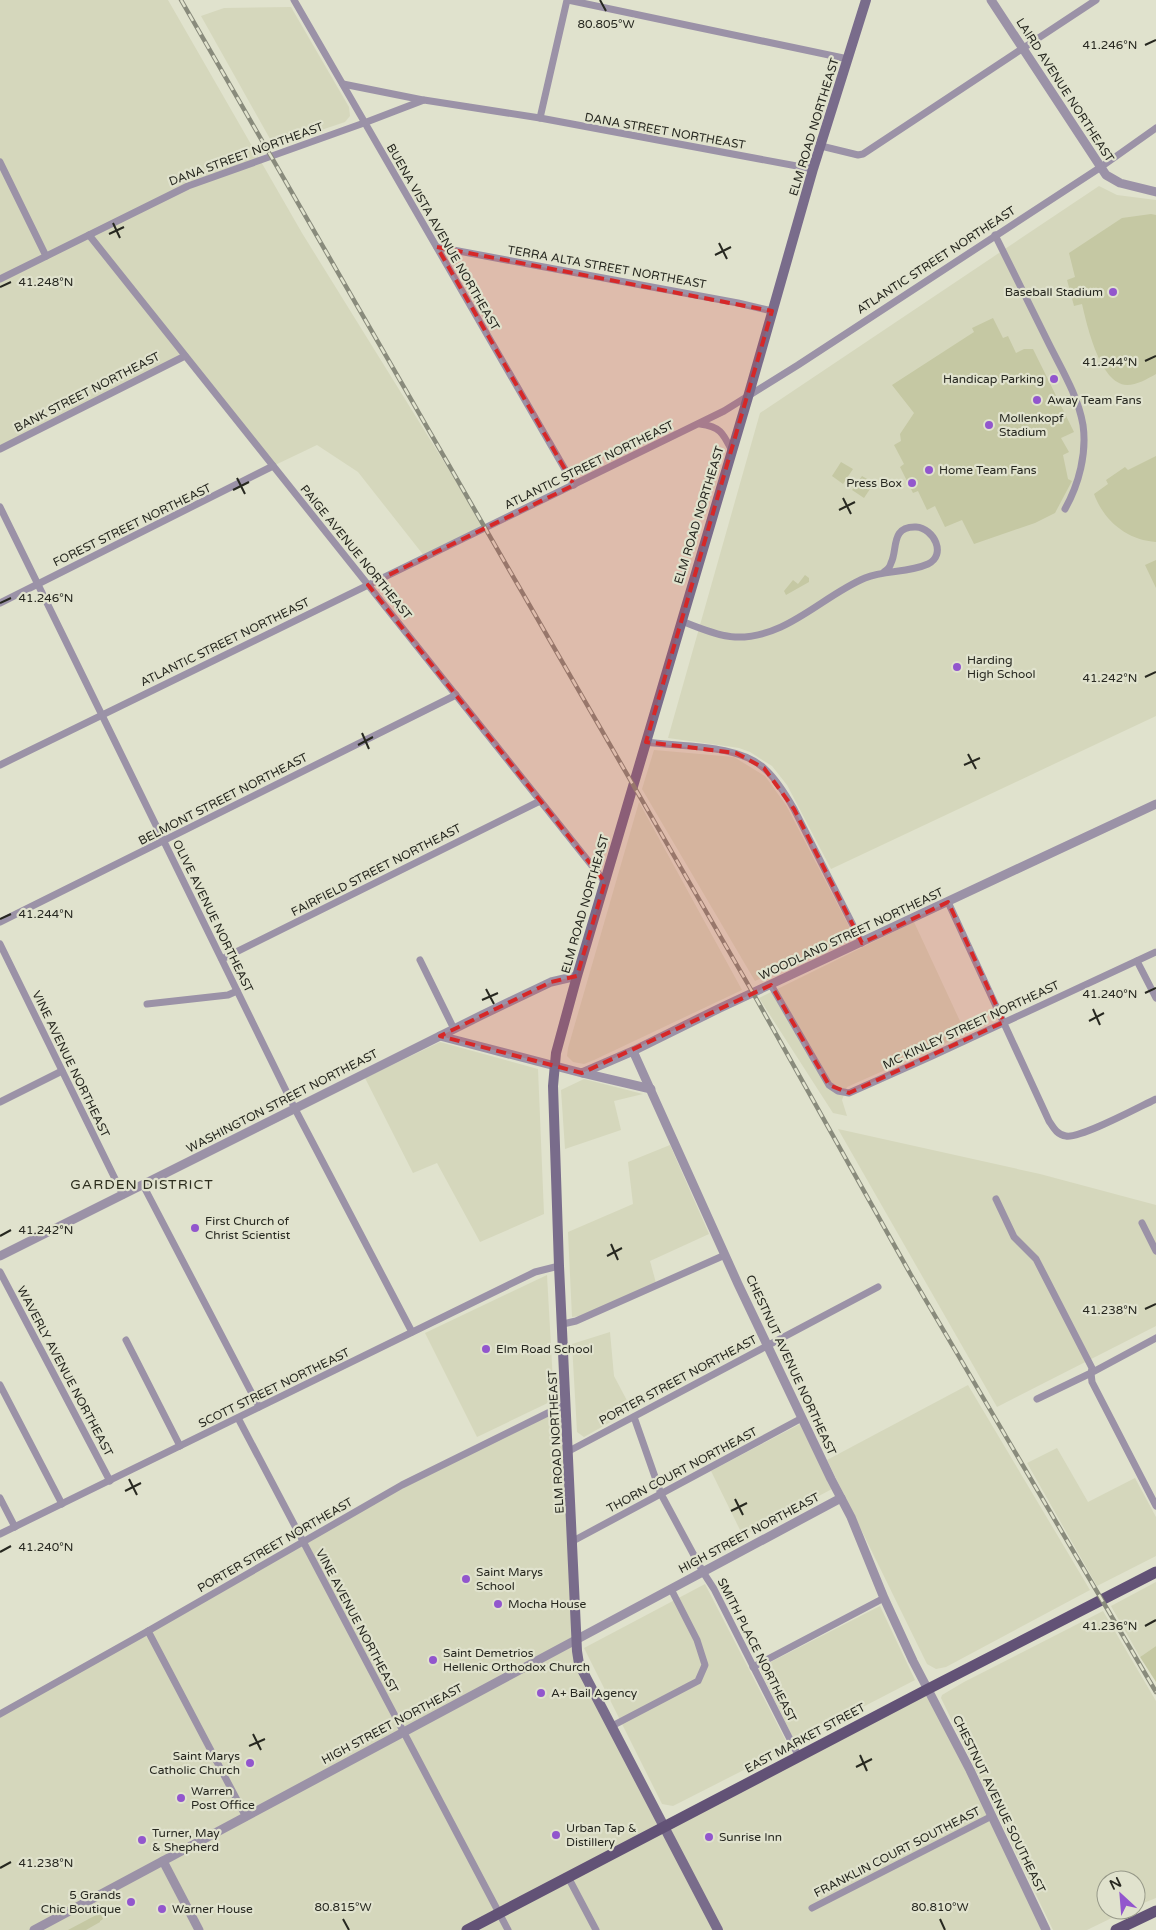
<svg xmlns="http://www.w3.org/2000/svg" width="1156" height="1930" font-family="'Varela Round',sans-serif">
  <rect width="100%" height="100%" fill="#e0e2cd"/>
  <!-- built -->
  <g fill="#d5d7bc">
    <polygon points="0,0 168,0 302,233 485,528 425,557 358,472 317,445 273,466 185,356 0,449"/>
    <polygon points="291,7 349,107 350,116 345,122 274,146 201,16 224,8"/>
    <polygon points="1099,186 1117,195 1156,200 1156,716 831,869 787,785 772,766 750,752 739,748 668,738 760,413"/>
    <polygon points="654,750 734,757 765,776 786,805 854,936 755,981 642,789"/>
    <polygon points="639,802 742,990 594,1060 584,1064 573,1062 567,1056 568,1048"/>
    <polygon points="914,922 966,1034 847,1087 842,1100 847,1116 833,1113 759,998"/>
    <polygon points="440,1042 538,1069 544,1214 480,1242 437,1163 413,1173 365,1078"/>
    <polygon points="584,1079 643,1094 614,1101 621,1130 565,1149 561,1090"/>
    <polygon points="838,1129 1040,1174 1156,1205 1156,1326 997,1407"/>
    <polygon points="670,1145 709,1234 650,1261 656,1283 580,1316 572,1317 568,1232 633,1204 628,1162"/>
    <polygon points="547,1275 554,1400 477,1437 425,1333"/>
    <polygon points="610,1332 614,1376 632,1410 584,1437 577,1432 572,1344"/>
    <polygon points="968,1385 1090,1590 946,1667 936,1669 927,1664 827,1460"/>
    <polygon points="566,1404 577,1651 664,1826 928,1689 1046,1930 0,1930 0,1714 402,1485"/>
    <polygon points="800,1424 832,1489 743,1536 711,1471"/>
    <polygon points="1057,1448 1088,1502 1135,1478 1156,1517 1156,1556 1097,1586 1027,1463"/>
    <polygon points="1156,1582 1156,1646 1140,1657 1111,1606"/>
    <polygon points="705,1584 789,1747 673,1806 662,1804 584,1648"/>
    <polygon points="880,1606 915,1680 795,1742 759,1668"/>
    <polygon points="1103,1611 1156,1701 1156,1898 1136,1906 1136,1880 1106,1880 1106,1910 1128,1910 1087,1930 1053,1930 941,1698 942,1695 964,1682"/>
  </g>
  <!-- green -->
  <g fill="#c5c8a3">
    <path d="M1151,214L1156,215V374C1147,379 1137,385 1127,385C1100,384 1087,325 1082,304L1074,306L1067,280L1075,277L1069,253L1122,218Z"/>
    <polygon points="993,318 1003,338 1008,336 1016,353 1024,349 1033,349 1074,432 1061,438 1069,452 1063,455 1068,479 1072,481 1055,513 1035,523 974,544 962,520 945,527 935,506 927,510 918,491 913,493 900,467 904,464 894,445 901,441 900,434 914,413 892,385 974,332 972,328"/>
    <path d="M1156,456V542C1127,540 1104,521 1094,494L1108,484L1106,480L1125,467L1128,470Z"/>
    <polygon points="841,462 853,469 843,484 832,476"/>
    <polygon points="862,476 874,483 864,498 852,490"/>
    <polygon points="1156,560 1156,588 1145,565"/>
    <polygon points="805,575 809,578 809,582 786,595 784,591 793,580 798,584"/>
    <polygon points="1156,1646 1156,1682 1140,1657"/>
    <polygon points="100,1913 103,1919 100,1921 100,1922 86,1930 68,1930"/>
  </g>
  <g fill="none" stroke-linecap="round" stroke-linejoin="round">
    <!-- minor -->
    <g stroke="#9b92a7" stroke-width="7">
      <polyline points="294,0 574,485"/>
      <polyline points="568,0 848,59"/>
      <polyline points="343,84 423,100"/>
      <polyline points="540,118 567,0"/>
      <polyline points="821,146 858,155 863,154 1096,0"/>
      <polyline points="0,162 46,256"/>
      <polyline points="89,235 605,882"/>
      <path d="M995,235C1013,271 1031,308 1049,344C1062,370 1078,396 1083,425C1087,453 1079,484 1065,509"/>
      <polyline points="437,247 738,303 772,311"/>
      <polyline points="0,279 188,186 364,123 424,100 540,118 813,169"/>
      <path d="M700,424C721,427 723,433 732,451"/>
      <polyline points="0,449 185,356"/>
      <polyline points="0,507 295,1109 412,1332"/>
      <polyline points="0,603 273,466"/>
      <path d="M681,621C698,627 717,636 735,637C786,639 822,596 865,578C885,570 908,573 928,564C947,555 934,528 916,527C890,526 898,550 891,563C890,567 887,570 884,572"/>
      <path d="M646,742C681,747 739,744 765,769C777,780 786,795 794,809L862,943"/>
      <polyline points="0,765 724,411 798,365 1101,167 1156,128"/>
      <path d="M948,902L1049,1121C1053,1127 1057,1135 1066,1136C1080,1139 1139,1107 1156,1099"/>
      <polyline points="0,922 456,695"/>
      <polyline points="0,944 123,1195"/>
      <polyline points="222,959 540,801"/>
      <polyline points="420,960 454,1029"/>
      <polyline points="1137,961 1156,998"/>
      <polyline points="771,985 829,1085 838,1091 849,1093 932,1056 1156,952"/>
      <polyline points="147,1004 228,995 237,991"/>
      <polyline points="0,1102 62,1071"/>
      <polyline points="143,1185 259,1407"/>
      <polyline points="996,1199 1014,1237 1036,1259 1092,1368 1091,1373 1037,1399"/>
      <polyline points="1142,1223 1156,1251"/>
      <polyline points="0,1272 110,1481"/>
      <polyline points="563,1324 576,1321 725,1255"/>
      <polyline points="1156,1338 1091,1373 1092,1382 1156,1506"/>
      <polyline points="126,1340 180,1446"/>
      <polyline points="0,1385 62,1504"/>
      <polyline points="634,1417 661,1494 703,1572 714,1589 799,1757"/>
      <polyline points="238,1418 508,1930"/>
      <polyline points="569,1451 878,1287"/>
      <polyline points="0,1498 15,1527"/>
      <polyline points="0,1534 535,1272 559,1266"/>
      <polyline points="573,1541 802,1418"/>
      <polyline points="148,1631 246,1817"/>
      <polyline points="753,1667 884,1598"/>
      <polyline points="0,1714 148,1631 402,1485 566,1404"/>
      <polyline points="612,1726 698,1681 705,1665 697,1640 671,1589"/>
      <polyline points="568,1877 596,1930"/>
      <polyline points="812,1908 992,1816"/>
    </g>
    <!-- tertiary -->
    <g stroke="#9b92a7" stroke-width="9">
      <polyline points="991,0 1106,175 1120,183 1156,192"/>
      <polyline points="440,1036 582,1073 633,1051 720,1008 1156,804"/>
      <polyline points="633,1051 738,1284 831,1479 851,1517 884,1598 913,1661 970,1770 1046,1930"/>
      <polyline points="583,1073 651,1089"/>
      <polyline points="0,1256 482,1015 551,982 577,976"/>
      <polyline points="163,1861 199,1930"/>
      <polyline points="34,1930 841,1498"/>
    </g>
    <!-- secondary -->
    <polyline stroke="#796c8b" stroke-width="10" points="718,1930 579,1664 577,1651 559,1266 553,1086 556,1053 577,976 748,397 813,169 866,0"/>
    <!-- primary -->
    <g stroke="#625276" stroke-width="11">
      <polyline points="467,1930 928,1689 1156,1572"/>
      <polyline points="1116,1930 1156,1911"/>
    </g>
    <!-- rail casing -->
    <g stroke="#898b7c" stroke-width="4.5">
      <polyline id="rail" points="181,0 753,993 911,1275 1156,1692"/>
    </g>
    <!-- rail -->
    <use href="#rail" stroke="#e0e2cd" stroke-width="2.5" stroke-dasharray="8" stroke-linecap="butt"/>
  </g>
  <!-- marked area -->
  <path fill="#d62828" fill-opacity="0.2" stroke="#d62828" stroke-width="4" stroke-dasharray="10 6" stroke-linejoin="round" d="M437,247L772,311L646,742L736,753L764,768L794,809L862,943L948,902L1004,1022L849,1093L829,1085L771,985L582,1073L440,1036L551,982L577,976L605,882L368,585L574,485Z"/>
  <!-- ticks -->
  <path fill="none" stroke="#272820" stroke-width="2" d="M600,0L606,11M1145,45L1156,40M113,223L120,238M109,234L124,227M719,243L727,259M715,255L731,247M0,287L11,282M1145,361L1156,356M237,478L245,494M233,490L249,482M843,498L851,514M839,510L855,502M0,603L11,598M1145,677L1156,672M362,733L369,749M358,745L373,737M968,754L976,769M964,765L980,758M0,919L11,914M486,989L494,1004M1145,993L1156,988M482,1000L498,993M1093,1009L1100,1025M1089,1021L1104,1013M0,1236L11,1230M611,1244L618,1260M607,1256L622,1248M1145,1309L1156,1304M129,1479L137,1495M125,1491L141,1483M735,1499L743,1515M731,1511L747,1503M0,1552L11,1546M1145,1626L1156,1620M253,1734L261,1750M249,1746L265,1739M860,1755L867,1771M856,1767L872,1759M0,1868L11,1862M343,1919L349,1930M940,1919L945,1930"/>
  <!-- markers -->
  <g fill="#9256cd" stroke="#e0e2cd" stroke-width="2">
    <circle cx="1113" cy="292" r="5"/>
    <circle cx="1054" cy="379" r="5"/>
    <circle cx="1037" cy="400" r="5"/>
    <circle cx="989" cy="425" r="5"/>
    <circle cx="929" cy="470" r="5"/>
    <circle cx="912" cy="483" r="5"/>
    <circle cx="957" cy="667" r="5"/>
    <circle cx="195" cy="1228" r="5"/>
    <circle cx="486" cy="1349" r="5"/>
    <circle cx="466" cy="1579" r="5"/>
    <circle cx="498" cy="1604" r="5"/>
    <circle cx="433" cy="1660" r="5"/>
    <circle cx="541" cy="1693" r="5"/>
    <circle cx="250" cy="1763" r="5"/>
    <circle cx="181" cy="1798" r="5"/>
    <circle cx="556" cy="1835" r="5"/>
    <circle cx="709" cy="1837" r="5"/>
    <circle cx="142" cy="1840" r="5"/>
    <circle cx="131" cy="1902" r="5"/>
    <circle cx="162" cy="1909" r="5"/>
  </g>
  <g text-anchor="middle" dominant-baseline="central" stroke-width="4.5" stroke-linejoin="round" paint-order="stroke">
    <!-- street labels -->
    <g font-size="12" fill="#272820" stroke="#e0e2cd">
      <text transform="translate(1065 90) rotate(57)">LAIRD AVENUE NORTHEAST</text>
      <text transform="translate(814 127) rotate(-73)">ELM ROAD NORTHEAST</text>
      <text transform="translate(665 131) rotate(10)">DANA STREET NORTHEAST</text>
      <text transform="translate(246 154) rotate(-20)">DANA STREET NORTHEAST</text>
      <text transform="translate(443 237) rotate(60)">BUENA VISTA AVENUE NORTHEAST</text>
      <text transform="translate(936 260) rotate(-33)">ATLANTIC STREET NORTHEAST</text>
      <text transform="translate(607 267) rotate(10)">TERRA ALTA STREET NORTHEAST</text>
      <text transform="translate(87 392) rotate(-27)">BANK STREET NORTHEAST</text>
      <text transform="translate(589 465) rotate(-26)">ATLANTIC STREET NORTHEAST</text>
      <text transform="translate(699 515) rotate(-73)">ELM ROAD NORTHEAST</text>
      <text transform="translate(132 525) rotate(-26)">FOREST STREET NORTHEAST</text>
      <text transform="translate(356 552) rotate(51)">PAIGE AVENUE NORTHEAST</text>
      <text transform="translate(225 642) rotate(-26)">ATLANTIC STREET NORTHEAST</text>
      <text transform="translate(223 799) rotate(-27)">BELMONT STREET NORTHEAST</text>
      <text transform="translate(376 870) rotate(-27)">FAIRFIELD STREET NORTHEAST</text>
      <text transform="translate(585 904) rotate(-74)">ELM ROAD NORTHEAST</text>
      <text transform="translate(213 916) rotate(64)">OLIVE AVENUE NORTHEAST</text>
      <text transform="translate(851 934) rotate(-25)">WOODLAND STREET NORTHEAST</text>
      <text transform="translate(971 1025) rotate(-25)">MC KINLEY STREET NORTHEAST</text>
      <text transform="translate(71 1064) rotate(64)">VINE AVENUE NORTHEAST</text>
      <text transform="translate(282 1101) rotate(-27)">WASHINGTON STREET NORTHEAST</text>
      <text transform="translate(791 1365) rotate(65)">CHESTNUT AVENUE NORTHEAST</text>
      <text transform="translate(65 1371) rotate(62)">WAVERLY AVENUE NORTHEAST</text>
      <text transform="translate(678 1380) rotate(-28)">PORTER STREET NORTHEAST</text>
      <text transform="translate(274 1388) rotate(-26)">SCOTT STREET NORTHEAST</text>
      <text transform="translate(556 1442) rotate(-93)">ELM ROAD NORTHEAST</text>
      <text transform="translate(682 1470) rotate(-28)">THORN COURT NORTHEAST</text>
      <text transform="translate(749 1533) rotate(-28)">HIGH STREET NORTHEAST</text>
      <text transform="translate(275 1545) rotate(-30)">PORTER STREET NORTHEAST</text>
      <text transform="translate(357 1621) rotate(62)">VINE AVENUE NORTHEAST</text>
      <text transform="translate(757 1650) rotate(63)">SMITH PLACE NORTHEAST</text>
      <text transform="translate(392 1724) rotate(-28)">HIGH STREET NORTHEAST</text>
      <text transform="translate(805 1738) rotate(-28)">EAST MARKET STREET</text>
      <text transform="translate(999 1804) rotate(64)">CHESTNUT AVENUE SOUTHEAST</text>
      <text transform="translate(897 1852) rotate(-27)">FRANKLIN COURT SOUTHEAST</text>
    </g>
    <!-- poi labels -->
    <g font-size="12" fill="#272820" stroke="#e0e2cd" text-anchor="start">
      <text x="1103" y="292" text-anchor="end">Baseball Stadium</text>
      <text x="1044" y="379" text-anchor="end">Handicap Parking</text>
      <text x="1047" y="400">Away Team Fans</text>
      <text x="999" y="418">Mollenkopf<tspan x="999" dy="14">Stadium</tspan></text>
      <text x="939" y="470">Home Team Fans</text>
      <text x="902" y="483" text-anchor="end">Press Box</text>
      <text x="967" y="660">Harding<tspan x="967" dy="14">High School</tspan></text>
      <text x="205" y="1221">First Church of<tspan x="205" dy="14">Christ Scientist</tspan></text>
      <text x="496" y="1349">Elm Road School</text>
      <text x="476" y="1572">Saint Marys<tspan x="476" dy="14">School</tspan></text>
      <text x="508" y="1604">Mocha House</text>
      <text x="443" y="1653">Saint Demetrios<tspan x="443" dy="14">Hellenic Orthodox Church</tspan></text>
      <text x="551" y="1693">A+ Bail Agency</text>
      <text x="240" y="1756" text-anchor="end">Saint Marys<tspan x="240" dy="14">Catholic Church</tspan></text>
      <text x="191" y="1791">Warren<tspan x="191" dy="14">Post Office</tspan></text>
      <text x="566" y="1828">Urban Tap &amp;<tspan x="566" dy="14">Distillery</tspan></text>
      <text x="152" y="1833">Turner, May<tspan x="152" dy="14">&amp; Shepherd</tspan></text>
      <text x="719" y="1837">Sunrise Inn</text>
      <text x="121" y="1895" text-anchor="end">5 Grands<tspan x="121" dy="14">Chic Boutique</tspan></text>
      <text x="172" y="1909">Warner House</text>
    </g>
    <!-- neighbourhood labels -->
    <g font-size="14" letter-spacing="1" fill="#2c2d1d" stroke="#e0e2cd">
      <text x="142" y="1184">GARDEN DISTRICT</text>
    </g>
  </g>
  <g font-size="12" text-anchor="middle" fill="#272820" stroke="#e0e2cd" stroke-width="4.5" stroke-linejoin="round" paint-order="stroke">
    <text x="606" y="28">80.805°W</text>
    <text x="1110" y="49">41.246°N</text>
    <text x="46" y="286">41.248°N</text>
    <text x="1110" y="366">41.244°N</text>
    <text x="46" y="602">41.246°N</text>
    <text x="1110" y="682">41.242°N</text>
    <text x="46" y="918">41.244°N</text>
    <text x="1110" y="998">41.240°N</text>
    <text x="46" y="1234">41.242°N</text>
    <text x="1110" y="1314">41.238°N</text>
    <text x="46" y="1551">41.240°N</text>
    <text x="1110" y="1630">41.236°N</text>
    <text x="46" y="1867">41.238°N</text>
    <text x="343" y="1911">80.815°W</text>
    <text x="940" y="1911">80.810°W</text>
  </g>
  <!-- north arrow -->
  <g transform="translate(1121 1895) rotate(334)"><circle r="24" fill="#e0e2cd" stroke="#969888"/>
  <path d="M0-4L9 19L0 12L-9 19Z" fill="#9256cd"/>
  <text y="-8" font-size="14" font-weight="bold" text-anchor="middle" fill="#272820">N</text>
  </g>
</svg>
